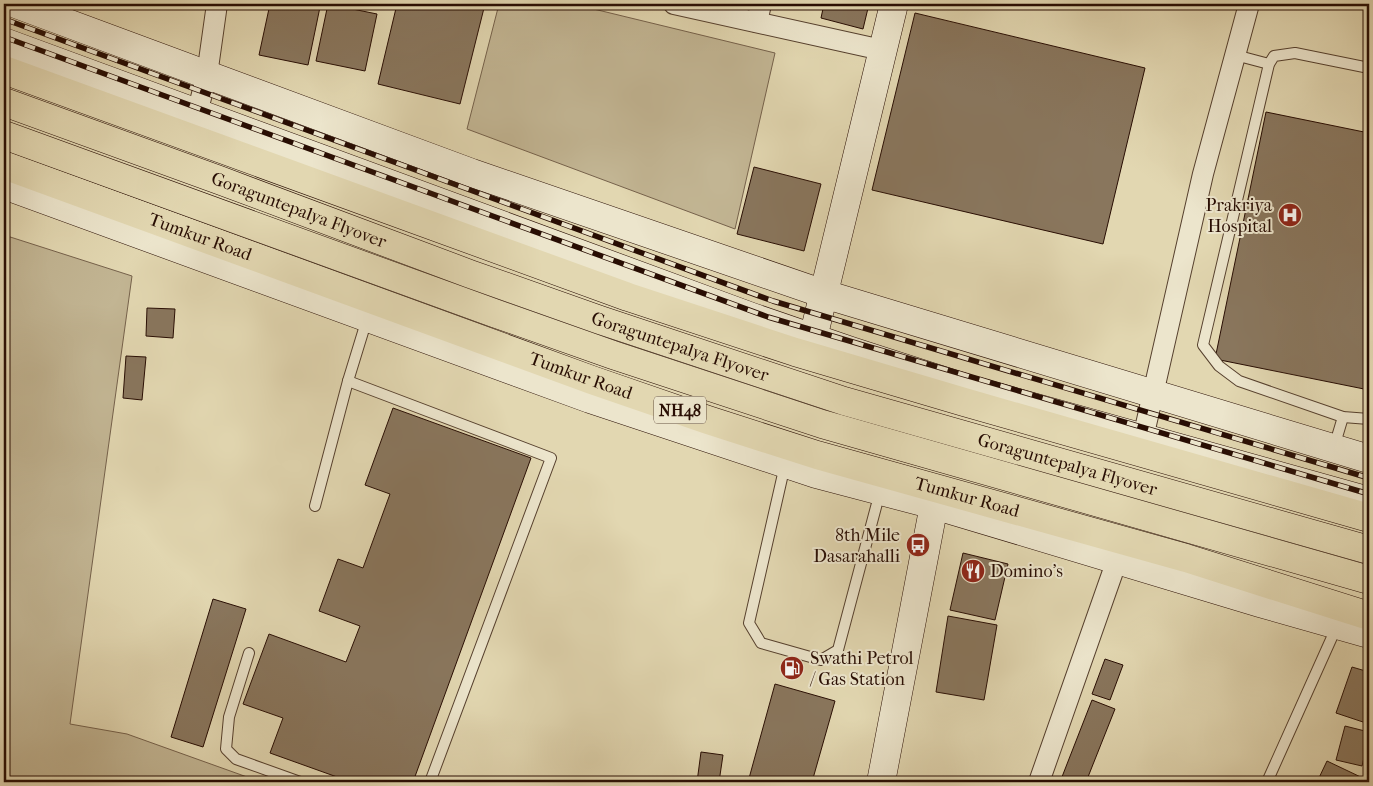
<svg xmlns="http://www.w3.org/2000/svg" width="1373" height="786" font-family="'IM FELL French Canon',serif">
  <rect width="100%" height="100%" fill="#e2d7b1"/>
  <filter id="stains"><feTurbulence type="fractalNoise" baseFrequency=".004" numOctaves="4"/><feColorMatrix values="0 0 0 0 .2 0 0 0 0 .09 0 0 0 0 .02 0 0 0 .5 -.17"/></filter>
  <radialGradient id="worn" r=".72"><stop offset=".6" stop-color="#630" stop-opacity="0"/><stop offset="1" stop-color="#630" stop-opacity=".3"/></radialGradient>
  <!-- green -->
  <g fill="#c2b593" stroke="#75614b">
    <polygon points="499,4 573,4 775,53 735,229 467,129"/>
    <polygon points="4,235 132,276 70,724 127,734 261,782 4,782"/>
  </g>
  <!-- building -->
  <g fill="#89765d" stroke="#280d03">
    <polygon points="270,4 303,4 320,7 308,65 259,55"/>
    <polygon points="328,4 377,14 365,71 316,61"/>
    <polygon points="397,4 485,4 460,104 378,84"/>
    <polygon points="824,4 869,4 863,29 821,18"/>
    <polygon points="915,13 1145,68 1103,244 872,190"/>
    <polygon points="1266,112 1369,133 1369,390 1215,359"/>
    <polygon points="754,167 821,184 804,251 737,234"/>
    <polygon points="147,308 175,309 173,338 146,336"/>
    <polygon points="126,356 146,357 142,400 123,398"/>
    <polygon points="393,408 531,458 413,782 351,782 270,753 283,718 243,704 269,634 346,662 360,626 319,611 338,559 363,568 390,494 365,485"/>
    <polygon points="963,553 1008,564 995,620 950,610"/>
    <polygon points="213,599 246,609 203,747 171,737"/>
    <polygon points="948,616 997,625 984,700 936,692"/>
    <polygon points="1105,659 1123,665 1110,700 1092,694"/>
    <polygon points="1352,667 1369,672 1369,724 1336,713"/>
    <polygon points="775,684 835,701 812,782 748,782"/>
    <polygon points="1092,700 1115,709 1086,782 1060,782"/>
    <polygon points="1345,726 1369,732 1369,737 1362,766 1336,760"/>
    <polygon points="701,752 723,755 719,782 697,782"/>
    <polygon points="1327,761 1367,780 1365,782 1317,782"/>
  </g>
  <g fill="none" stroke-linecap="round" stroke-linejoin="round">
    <!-- lane casing -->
    <g stroke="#56402e" stroke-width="12">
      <g id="lane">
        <polyline points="1235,55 1269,64"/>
        <polyline points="1369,68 1295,53 1274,56 1269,64 1203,345 1219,366 1239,381 1343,417 1369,419"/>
        <polyline points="348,381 551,458 430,782"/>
        <polyline points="1334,447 1343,417"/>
        <polyline points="785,465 749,623 761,643 821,660 838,650 880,492"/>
        <polyline points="315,506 348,381 367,319"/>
        <polyline points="249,653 229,717 226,749 236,759 300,782"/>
        <polyline points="1267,782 1337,626"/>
      </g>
    </g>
    <!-- street casing -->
    <g stroke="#56402e" stroke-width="22">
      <g id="street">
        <polyline points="674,4 882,50"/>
        <polyline points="757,22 761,4"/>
        <polyline points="197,113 207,75 217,4"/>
        <polyline points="1140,451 1203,174 1249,4"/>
        <polyline points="1039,782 1117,560"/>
      </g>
    </g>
    <!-- secondary casing -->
    <g stroke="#280d03" stroke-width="29">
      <g id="secondary">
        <polyline points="16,4 472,173 824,294 1369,459"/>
        <polyline points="4,42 752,317 851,351 972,390 1369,501"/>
        <polyline points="4,185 590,399 816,474 934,505 1260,603 1369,634"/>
        <polyline points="813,338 894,4"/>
        <polyline points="881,782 934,505"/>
      </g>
    </g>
    <!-- highway casing -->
    <g stroke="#280d03" stroke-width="29">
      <g id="highway">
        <polyline points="4,70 628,297 795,352 964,402 1369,518"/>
        <path id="s1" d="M4,165L592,380L708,420L817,455L1186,558L1369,616"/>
      </g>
    </g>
    <!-- lane -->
    <use href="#lane" stroke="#ece5cc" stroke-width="10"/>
    <!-- street -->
    <use href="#street" stroke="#ece5cc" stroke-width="20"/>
    <!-- secondary -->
    <use href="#secondary" stroke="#ece5cc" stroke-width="28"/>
    <!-- highway -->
    <use href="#highway" stroke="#e2d7b1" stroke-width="28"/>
    <!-- rail casing -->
    <g stroke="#280d03" stroke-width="5.5">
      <g id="rail">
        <polyline points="4,19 773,301 1369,478"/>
        <polyline points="4,37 768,317 1369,494"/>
      </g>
    </g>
    <!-- rail -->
    <use href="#rail" stroke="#ece5cc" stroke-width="4" stroke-dasharray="11" stroke-linecap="butt"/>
    <!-- highway-bridge casing -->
    <g stroke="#280d03" stroke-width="29" stroke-linecap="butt">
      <g id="highway-bridge">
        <path id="s2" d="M4,102L219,180L470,274L600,320L844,401L1369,550"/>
        <polyline points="4,135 494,313 613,355 822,424 1369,580"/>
      </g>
    </g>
    <!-- highway-bridge -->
    <use href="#highway-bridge" stroke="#e2d7b1" stroke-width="28"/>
  </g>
  <!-- icons -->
  <defs>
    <g id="hospital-disc" transform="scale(1.25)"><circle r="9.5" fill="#8f2418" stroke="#ece5cc"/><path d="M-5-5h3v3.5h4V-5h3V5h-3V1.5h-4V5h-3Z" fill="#fff"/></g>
    <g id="bus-disc" transform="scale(1.25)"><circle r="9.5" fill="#8f2418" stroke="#ece5cc"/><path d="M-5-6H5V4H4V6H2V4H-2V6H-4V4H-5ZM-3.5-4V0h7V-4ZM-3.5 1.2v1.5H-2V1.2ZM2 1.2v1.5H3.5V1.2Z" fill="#fff"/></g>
    <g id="restaurant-disc" transform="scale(1.25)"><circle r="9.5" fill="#8f2418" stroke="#ece5cc"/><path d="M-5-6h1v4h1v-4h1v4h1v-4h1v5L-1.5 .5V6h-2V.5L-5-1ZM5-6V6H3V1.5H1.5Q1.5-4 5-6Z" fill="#fff"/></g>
    <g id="fuel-disc" transform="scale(1.25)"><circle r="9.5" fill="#8f2418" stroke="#ece5cc"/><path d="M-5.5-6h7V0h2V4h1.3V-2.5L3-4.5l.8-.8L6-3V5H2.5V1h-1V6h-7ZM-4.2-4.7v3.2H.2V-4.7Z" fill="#fff"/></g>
  </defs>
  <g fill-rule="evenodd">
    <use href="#hospital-disc" x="1290" y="215"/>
    <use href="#bus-disc" x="918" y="545"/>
    <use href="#restaurant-disc" x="973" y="571"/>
    <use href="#fuel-disc" x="792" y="668"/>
  </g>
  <g text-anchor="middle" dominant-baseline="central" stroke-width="4" stroke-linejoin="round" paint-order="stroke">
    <!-- shield labels -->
    <rect fill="#ece5cc" stroke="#634e3f" stroke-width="1" x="654" y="396.5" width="52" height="27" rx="4"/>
    <g font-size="16" font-weight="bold" fill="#280d03">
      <text x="680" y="410">NH48</text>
    </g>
    <!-- poi labels -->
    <g font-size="18" fill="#280d03" stroke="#ece5cc" text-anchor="end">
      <text x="1272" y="205">Prakriya<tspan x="1272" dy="21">Hospital</tspan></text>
      <text x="900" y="535">8th Mile<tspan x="900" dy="21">Dasarahalli</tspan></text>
      <text x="990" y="571" text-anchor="start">Domino's</text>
      <text x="810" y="658" text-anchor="start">Swathi Petrol<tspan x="810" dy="21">/ Gas Station</tspan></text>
    </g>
    <!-- street labels -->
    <g font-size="18" fill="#280d03" stroke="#ece5cc">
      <text stroke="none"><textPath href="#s2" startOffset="314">Goraguntepalya Flyover</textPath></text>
      <text stroke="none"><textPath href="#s1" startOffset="209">Tumkur Road</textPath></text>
      <text stroke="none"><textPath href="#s2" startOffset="719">Goraguntepalya Flyover</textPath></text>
      <text stroke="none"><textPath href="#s1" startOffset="614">Tumkur Road</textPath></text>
      <text stroke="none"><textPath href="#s2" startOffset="1124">Goraguntepalya Flyover</textPath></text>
      <text stroke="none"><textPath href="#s1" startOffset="1019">Tumkur Road</textPath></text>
    </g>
  </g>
  <!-- margin -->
  <rect width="1373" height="786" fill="none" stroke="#e2d7b1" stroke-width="20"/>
  <rect x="5" y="5" width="1363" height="776" fill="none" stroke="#280d03" stroke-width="2.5"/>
  <rect x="10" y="10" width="1353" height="766" fill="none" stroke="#280d03"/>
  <rect width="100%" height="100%" filter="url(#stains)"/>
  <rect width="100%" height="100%" fill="url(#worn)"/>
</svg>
